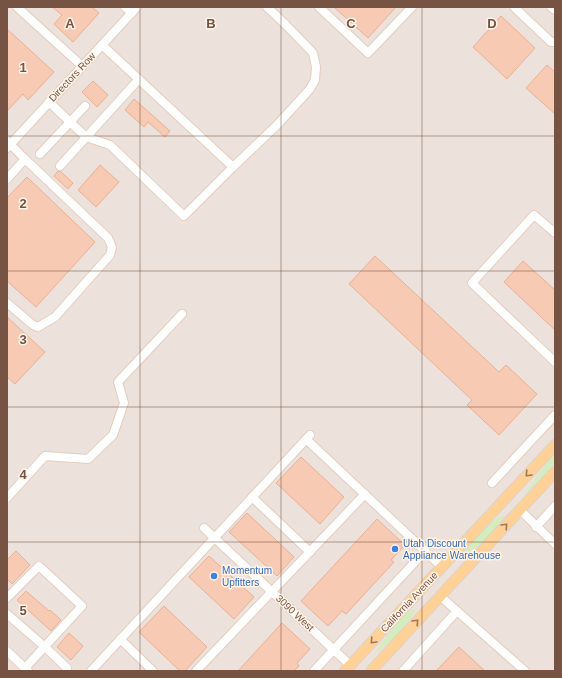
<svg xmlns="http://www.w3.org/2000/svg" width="562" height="678" font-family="Helvetica,sans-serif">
  <rect width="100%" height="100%" fill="#fff0df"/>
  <!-- industrial -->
  <rect fill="#ece2db" x="7" y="7" width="548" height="664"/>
  <!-- green -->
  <g fill="#d3edbd">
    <polygon points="555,452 555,463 524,496 552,454"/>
    <polygon points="507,515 480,545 453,561 492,520"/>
    <path d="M417,608C404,629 394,640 374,654L403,615Z"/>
  </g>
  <!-- building -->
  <g fill="#f7cab4" stroke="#ebaf93">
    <polygon points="52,7 92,7 99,13 73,42 54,24 62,15"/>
    <polygon points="334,7 396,7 368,38"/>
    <polygon points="501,16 535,48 507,79 473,47"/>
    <polygon points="7,29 54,72 28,100 23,94 7,111"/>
    <polygon points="547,65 555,72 555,114 526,88"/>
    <polygon points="93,81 108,95 97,107 82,92"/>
    <polygon points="134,99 170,131 165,137 148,122 144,127 125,110"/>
    <polygon points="100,165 119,182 96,207 78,190"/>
    <polygon points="58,171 60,171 73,183 68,189 54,176"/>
    <polygon points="27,177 95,242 36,307 7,281 7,198"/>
    <polygon points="375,256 499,372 506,365 537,394 499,435 467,405 472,400 349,284"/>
    <polygon points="523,261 555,290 555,330 504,282"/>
    <polygon points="7,317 45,352 15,384 7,377"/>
    <polygon points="301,457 344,497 320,524 276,483"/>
    <polygon points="247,513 294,557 277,576 229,532"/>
    <polygon points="377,519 405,545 391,560 394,562 346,614 342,611 328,626 301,601"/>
    <polygon points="16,551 30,565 12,584 7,579 7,560"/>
    <polygon points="209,556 254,597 234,619 189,577"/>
    <polygon points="26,591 49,611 50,610 61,620 51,631 17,600"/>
    <polygon points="164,606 207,647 185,671 180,671 139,632"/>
    <polygon points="282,623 310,649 297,663 299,666 294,671 238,671"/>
    <polygon points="69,633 83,646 71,660 57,647"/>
    <polygon points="459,647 485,671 436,671"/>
  </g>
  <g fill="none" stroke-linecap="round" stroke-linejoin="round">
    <!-- minor casing -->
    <g stroke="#e5cdbd" stroke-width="10">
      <g id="minor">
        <polyline points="17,7 82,66"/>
        <polyline points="125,7 132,13"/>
        <polyline points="319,7 368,53 412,7"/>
        <polyline points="514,7 551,42 555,42"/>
        <polyline points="551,7 555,10"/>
        <polyline points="102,45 233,167 277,125 310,89 315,80 316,67 313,53 286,25 267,7"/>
        <polyline points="49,102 86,137 110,145 184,216 233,167"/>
        <polyline points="7,141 25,159 7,179"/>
        <polyline points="7,148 137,7"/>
        <polyline points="40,154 85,106"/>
        <polyline points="60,166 139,79"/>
        <polyline points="555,233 534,215 472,283 555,362"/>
        <polyline points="7,303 33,325 38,327 55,317 110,255 112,247 108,238 25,159"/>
        <polyline points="306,439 442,567"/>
        <polyline points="492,483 555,415"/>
        <polyline points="252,497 310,552"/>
        <polyline points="7,498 45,456 88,459 113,435 124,403 118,382 182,314"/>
        <polyline points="520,510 555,544"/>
        <polyline points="536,527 555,506"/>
        <polyline points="204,528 350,665"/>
        <polyline points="440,596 525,671"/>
        <polyline points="7,598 39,566 82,606 25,668"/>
        <polyline points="7,614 45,647 67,668"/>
        <polyline points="120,639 153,671"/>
        <polyline points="7,651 28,671"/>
        <polyline points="91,671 310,435"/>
        <polyline points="196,671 365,494"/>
        <polyline points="314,671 425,551"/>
        <polyline points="403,671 457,611"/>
      </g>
    </g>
    <!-- major casing -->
    <g stroke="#dcd2ce" stroke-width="12">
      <g id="major">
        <polyline points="345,671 555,445"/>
        <polyline points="371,671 555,472"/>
      </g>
    </g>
    <!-- minor -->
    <use href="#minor" stroke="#fff" stroke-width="8"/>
    <!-- major -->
    <use href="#major" stroke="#ffd196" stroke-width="10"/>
  </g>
  <!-- one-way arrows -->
  <defs><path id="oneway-chevron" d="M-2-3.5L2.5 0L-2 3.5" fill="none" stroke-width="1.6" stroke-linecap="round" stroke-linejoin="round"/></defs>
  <g stroke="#a0795d">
    <use href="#oneway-chevron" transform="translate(528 474) rotate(133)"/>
    <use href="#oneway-chevron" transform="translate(505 526) rotate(-47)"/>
    <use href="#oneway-chevron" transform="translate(416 622) rotate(-47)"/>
    <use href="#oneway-chevron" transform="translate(373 641) rotate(133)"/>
  </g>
  <!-- grid -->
  <path fill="none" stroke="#775344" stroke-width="1" stroke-opacity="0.55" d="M140,7V671M281,7V671M422,7V671M7,136H555M7,271H555M7,407H555M7,542H555"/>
  <!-- markers -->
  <g fill="#3f7fe0" stroke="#fff4e8" stroke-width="1.5">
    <circle cx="395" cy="549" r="4"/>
    <circle cx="214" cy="576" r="4"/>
  </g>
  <g text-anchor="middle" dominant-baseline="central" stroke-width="3" stroke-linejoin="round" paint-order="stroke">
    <!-- street labels -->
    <g font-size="10" fill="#775344" stroke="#fff4e8">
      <text transform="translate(72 77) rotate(-47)">Directors Row</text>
      <text transform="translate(409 602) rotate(-47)">California Avenue</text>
      <text transform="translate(295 613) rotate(43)">3090 West</text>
    </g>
    <!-- shop labels -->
    <g font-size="10" fill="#366cbe" stroke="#fff4e8" text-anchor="start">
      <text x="403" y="543">Utah Discount<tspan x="403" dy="12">Appliance Warehouse</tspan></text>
      <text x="222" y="570">Momentum<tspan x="222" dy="12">Upfitters</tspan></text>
    </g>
  </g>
  <g font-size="13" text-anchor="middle" font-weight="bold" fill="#775344" stroke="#fff4e8" stroke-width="3" stroke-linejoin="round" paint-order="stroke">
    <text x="70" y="28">A</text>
    <text x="211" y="28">B</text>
    <text x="351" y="28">C</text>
    <text x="492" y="28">D</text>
    <text x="23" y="72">1</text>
    <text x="23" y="208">2</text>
    <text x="23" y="344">3</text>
    <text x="23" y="479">4</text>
    <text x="23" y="615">5</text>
  </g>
  <!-- border -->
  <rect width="562" height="678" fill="none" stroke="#775344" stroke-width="16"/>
</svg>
